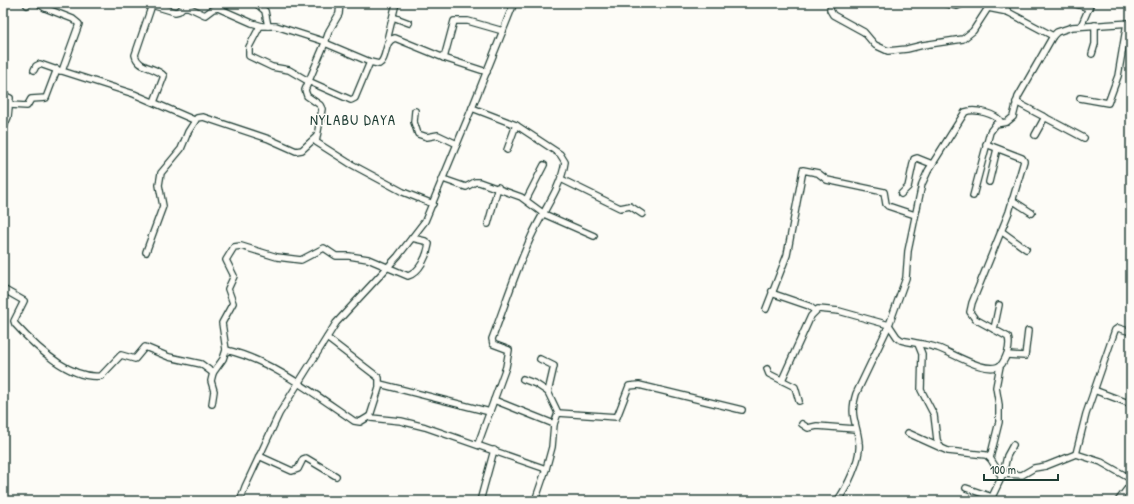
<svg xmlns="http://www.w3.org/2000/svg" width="1134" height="504" font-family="'Patrick Hand',sans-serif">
  <rect width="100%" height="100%" fill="#fdfcf7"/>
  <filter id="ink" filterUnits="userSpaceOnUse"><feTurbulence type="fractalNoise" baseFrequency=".025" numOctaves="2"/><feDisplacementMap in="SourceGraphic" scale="8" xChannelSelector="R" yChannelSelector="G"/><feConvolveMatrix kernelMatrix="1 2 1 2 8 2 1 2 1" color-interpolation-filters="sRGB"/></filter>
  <g filter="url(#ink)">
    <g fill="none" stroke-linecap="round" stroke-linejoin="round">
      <!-- minor casing -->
      <g stroke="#1f3d34" stroke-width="8">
        <g id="minor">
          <polyline points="42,3 41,5 45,8 73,19 79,24 62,71 134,94 194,120"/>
          <polyline points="145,3 175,12 179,11 183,7 188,7 205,15 213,9 218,8 252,23 262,26 276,26 326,42"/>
          <polyline points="256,3 265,11 268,26"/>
          <polyline points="340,3 339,14 329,31 325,43 305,90 307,96 320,105 322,109 316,142 349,163 403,192 433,204"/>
          <polyline points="831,3 830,10 833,15 864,32 875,45 888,51 907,49 923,45 963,39 973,31 988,8"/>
          <polyline points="944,3 957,6 965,3"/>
          <polyline points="983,3 988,8 1008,12 1053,36"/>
          <polyline points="1004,3 1008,12"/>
          <polyline points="1072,3 1089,8"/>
          <polyline points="27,5 29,3"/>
          <path d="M152,5L135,55C138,69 155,66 164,76L154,102"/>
          <polyline points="393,17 409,23"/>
          <polyline points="260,26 249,47 249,56 272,67 289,70 308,81 351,100 355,98 370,62"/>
          <polyline points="1081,26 1091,3"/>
          <polyline points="390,40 388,36 396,3"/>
          <path d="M325,43L370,62L379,64C388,59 383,41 395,38L444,58L487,72"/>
          <polyline points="1092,54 1095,44 1095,25"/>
          <polyline points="444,58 454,21 468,21 503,31"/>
          <polyline points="34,70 36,66 40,64 60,71"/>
          <polyline points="3,95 10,98 8,117 3,129"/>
          <polyline points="1080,98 1108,103 1118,76 1127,23"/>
          <polyline points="1016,102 1084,138"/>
          <polyline points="10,105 27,106 31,99 46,98 57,69"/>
          <path d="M472,108L516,125L560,154L565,162C561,189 542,212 531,237C516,270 505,305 492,339L493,344L509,350L506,367L478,444"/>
          <polyline points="415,111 414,122 418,134 427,137 438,135 457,144"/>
          <polyline points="1035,135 1045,117"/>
          <polyline points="507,150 516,125"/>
          <polyline points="443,179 466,187 475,182 479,182 521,197 544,214 594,236"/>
          <polyline points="561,179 620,208 630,206 642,214"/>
          <polyline points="989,182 997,149"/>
          <polyline points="901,194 908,187 914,159 917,158 932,164"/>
          <polyline points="973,196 990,132 996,124 1007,122 1013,117 1018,97 1053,36 1057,32 1072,27 1131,23"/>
          <polyline points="526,200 544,165"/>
          <polyline points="1012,200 1032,213"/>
          <polyline points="488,224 498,187"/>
          <polyline points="1001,231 1026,249"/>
          <polyline points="146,252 163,206 159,185 161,173 181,149 188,132 197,118 203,117 269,139 296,151 302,150 316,137"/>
          <path d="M3,289L24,301L14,321L15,324C35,346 69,380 101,376L121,355L135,359L145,347L169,357L201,364L213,373L223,359L226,350L222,323L233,303L228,289L234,276L226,260L234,247L241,246L277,257L301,260L324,248L336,256H349L368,259L408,276C420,272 427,256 429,244L425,241L412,238"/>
          <polyline points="772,291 774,294 809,306 814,310"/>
          <polyline points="766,309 787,255 803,170 818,173 827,180 884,192 886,204 888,206 915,215"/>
          <polyline points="994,329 999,305"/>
          <polyline points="327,338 379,378 379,388 370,416 371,418 401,421 425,427 546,469 535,501"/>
          <polyline points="918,344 922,354 921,390 934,415 937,440 941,448"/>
          <path d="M226,350C271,360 316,395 354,421L360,422L370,416"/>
          <polyline points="1007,355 1025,356 1028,331"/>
          <polyline points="540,359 554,366 548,392 558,413"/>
          <polyline points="767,369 769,374 795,387 799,401"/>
          <polyline points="523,379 536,384 548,392"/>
          <path d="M782,380L811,316L818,309L839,311L889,325L897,337L901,340C913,343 926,344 938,348C951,352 989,377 1002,364C1007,356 1011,347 1008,337L975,319L970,312L972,303L1009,212L1024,161L1022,158L986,144"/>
          <polyline points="380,384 490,412"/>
          <polyline points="1094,390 1131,404"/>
          <polyline points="494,400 554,424"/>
          <polyline points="212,404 214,391 211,381 213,373"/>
          <polyline points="802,424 808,428 817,426 855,429"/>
          <polyline points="908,433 948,451 986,455 990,458 1000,474 1003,474 1007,456 1013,445"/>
          <polyline points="1076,454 1086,414 1115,330 1118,328 1131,332"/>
          <polyline points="259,456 292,471 298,469 303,459 306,458 336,476"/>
          <polyline points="990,458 999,422 999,405 996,387 1000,366"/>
          <polyline points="546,469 552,447 554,424 558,413 617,417 629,386 639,385 742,410"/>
          <polyline points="966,488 992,497 1003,474 1022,475 1034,468 1046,466 1076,454 1101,462 1131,479"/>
          <polyline points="240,501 245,487 279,414 336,323 398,256 425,221 472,108 514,3"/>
          <polyline points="480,501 494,450"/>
          <path d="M837,501C847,488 861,459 859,443C857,422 849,417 856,394L889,325L906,278L908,251L922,184L928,171L965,112C975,108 996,114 1001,122"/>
          <polyline points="1118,501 1131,484"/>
        </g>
      </g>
      <!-- minor -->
      <use href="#minor" stroke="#fdfcf7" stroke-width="5.5"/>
    </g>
  </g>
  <g text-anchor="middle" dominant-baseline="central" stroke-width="3" stroke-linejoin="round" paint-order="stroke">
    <!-- quarter labels -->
    <g font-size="15" letter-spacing="1" fill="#1f3d34" stroke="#fdfcf7">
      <text x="353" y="119">NYLABU DAYA</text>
    </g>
  </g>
  <!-- margin -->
  <rect width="1134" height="504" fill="none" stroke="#fdfcf7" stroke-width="16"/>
  <rect x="8" y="8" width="1118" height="488" fill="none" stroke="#1f3d34" stroke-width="1.5" filter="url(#ink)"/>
  <!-- scale -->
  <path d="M984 474v6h74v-6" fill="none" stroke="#1f3d34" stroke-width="2"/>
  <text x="990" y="474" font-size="12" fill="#1f3d34" stroke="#fdfcf7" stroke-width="3" paint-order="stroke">100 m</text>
</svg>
